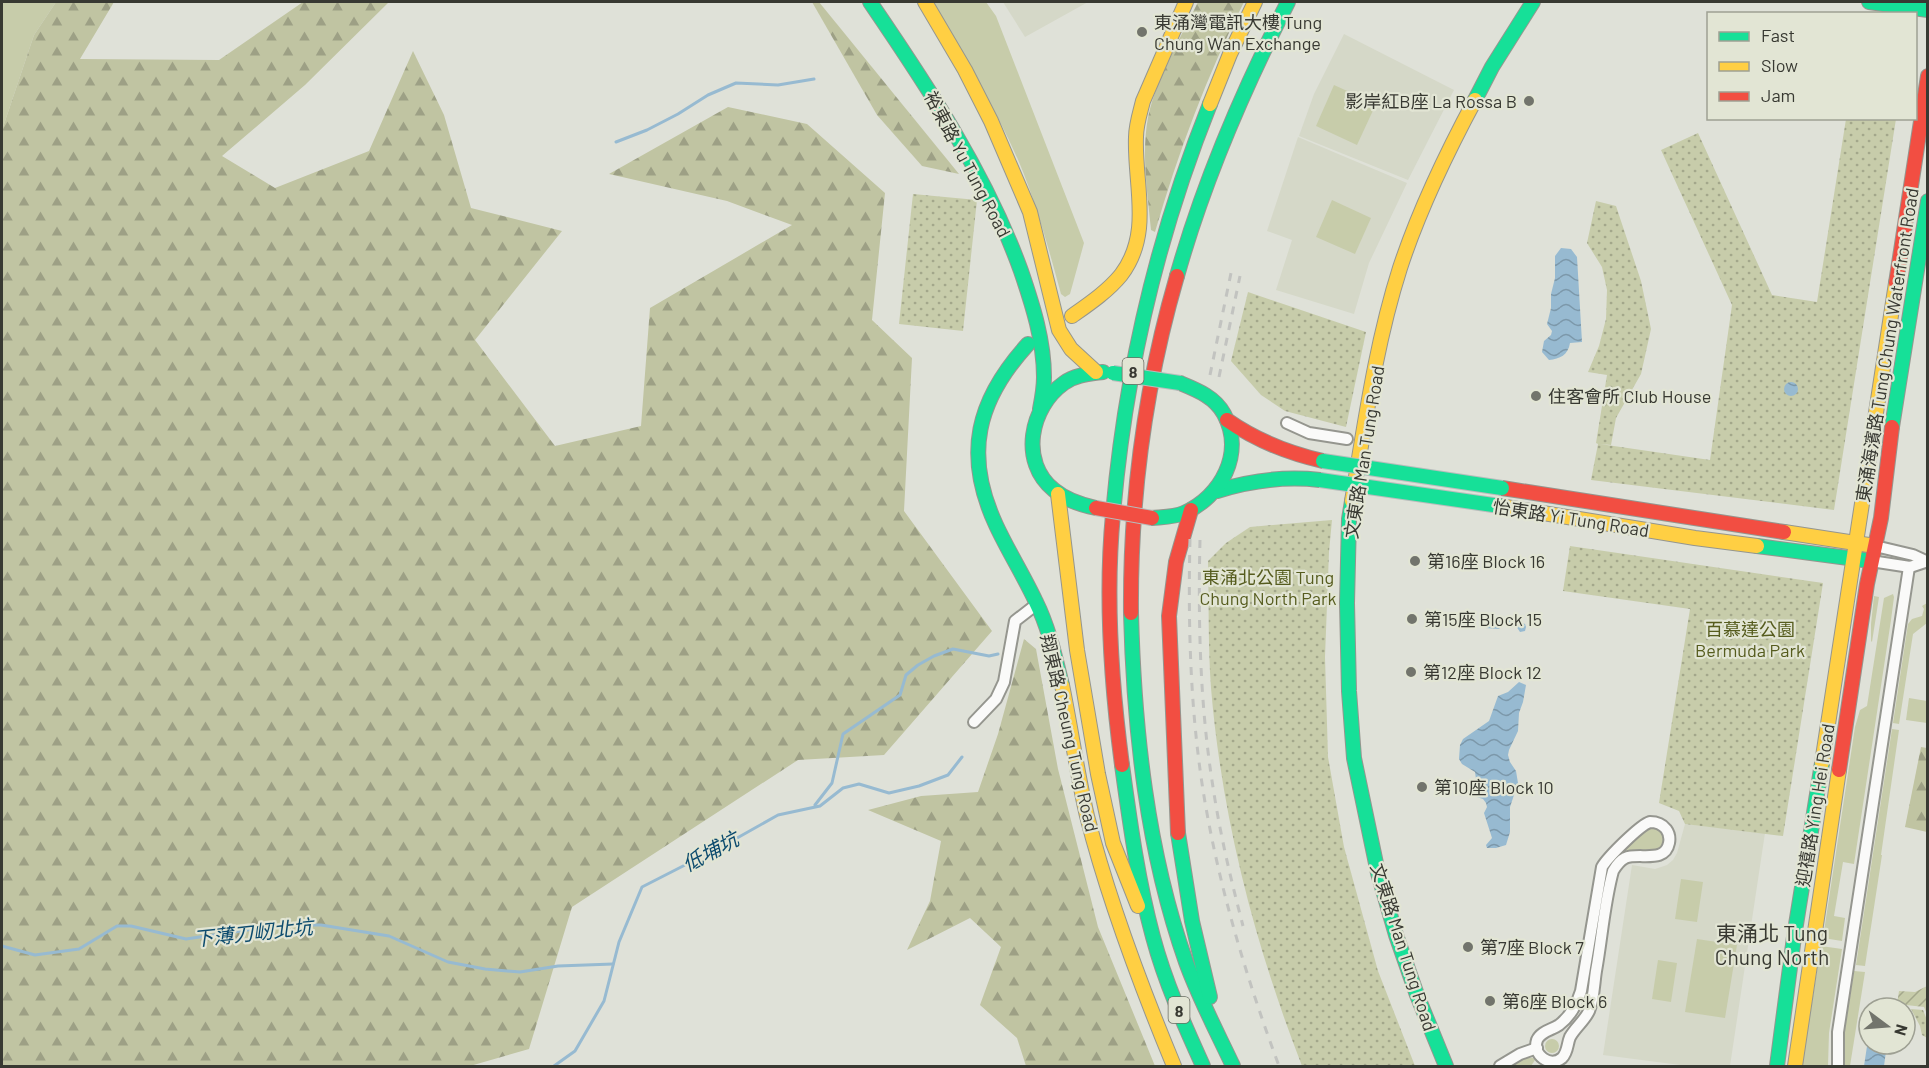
<svg xmlns="http://www.w3.org/2000/svg" width="1929" height="1068" font-family="Barlow,'Noto Sans TC',sans-serif">
  <defs>
    <pattern id="forest-firs" width="22" height="20" patternUnits="userSpaceOnUse" patternTransform="scale(1.5)"><rect width="22" height="20" fill="#c0c4a2"/><path d="M5 1l3.5 6h-7zM16 11l3.5 6h-7z" fill="#9da085"/></pattern>
    <pattern id="park-dots" width="8" height="8" patternUnits="userSpaceOnUse" patternTransform="scale(1.5)"><rect width="8" height="8" fill="#c7ccaa"/><path d="M2 2h.1M6 6h.1" fill="none" stroke="#a3a78b" stroke-width="1.8" stroke-linecap="round"/></pattern>
    <pattern id="garden-furrows" width="10" height="10" patternUnits="userSpaceOnUse" patternTransform="scale(1.5)"><rect width="10" height="10" fill="#c7ccaa"/><path d="M-1 1l2-2M0 10L10 0M9 11l2-2" fill="none" stroke="#a3a78b"/></pattern>
    <pattern id="water-waves" width="16" height="10" patternUnits="userSpaceOnUse" patternTransform="scale(1.5)"><rect width="16" height="10" fill="#97bad1"/><path d="M0 5q4-4 8 0t8 0" fill="none" stroke="#7c98aa"/></pattern>
  </defs>
  <rect width="100%" height="100%" fill="#dfe1d8"/>
  <!-- built -->
  <g fill="#d5d8c8">
    <polygon points="1003,2 1088,2 1025,37"/>
    <polygon points="1344,34 1454,90 1408,180 1299,136 1314,94"/>
    <polygon points="1298,137 1407,183 1369,263 1354,314 1276,290 1292,240 1267,231"/>
    <polygon points="1685,824 1765,833 1730,1066 1688,1066 1603,1055 1632,865 1655,869 1667,865 1673,860 1677,853"/>
  </g>
  <!-- grass -->
  <g fill="#c7ccaa">
    <polygon points="2,2 56,2 34,35 2,130"/>
    <path d="M931,2H986L996,16L1084,243L1070,294L1065,297L1061,294C1049,250 1037,205 1019,162C995,106 962,54 931,2Z"/>
    <polygon points="1334,85 1376,104 1357,145 1316,126"/>
    <polygon points="1332,200 1371,218 1355,254 1316,237"/>
    <polygon points="1893,594 1894,597 1891,620 1854,864 1843,862 1834,916 1845,918 1842,941 1823,938 1855,727 1860,710 1867,706 1884,598"/>
    <polygon points="1874,596 1879,597 1872,642 1871,641 1871,624"/>
    <polygon points="1927,603 1927,623 1913,634 1899,724 1893,723 1908,624 1912,619 1922,616 1924,609 1922,606"/>
    <polygon points="1909,698 1927,701 1927,723 1906,720"/>
    <polygon points="1892,729 1899,730 1881,855 1882,855 1865,966 1856,965"/>
    <path d="M1649,826L1657,827C1664,834 1666,840 1660,848C1650,853 1638,851 1627,853L1605,883H1602L1606,868L1613,857Z"/>
    <polygon points="1681,879 1703,882 1697,922 1675,919"/>
    <polygon points="1697,939 1737,945 1725,1018 1685,1012"/>
    <polygon points="1821,946 1842,949 1829,1033 1828,1066 1802,1066"/>
    <polygon points="1658,960 1677,963 1671,1002 1652,999"/>
    <polygon points="1854,971 1865,972 1850,1066 1843,1066 1844,1035"/>
    <circle cx="1552" cy="1046" r="7"/>
    <polygon points="1523,1058 1533,1058 1535,1060 1531,1066 1510,1066"/>
  </g>
  <!-- forest -->
  <g fill="url(#forest-firs)">
    <polygon points="56,2 114,2 80,59 219,60 303,2 389,2 305,85 222,156 275,188 369,151 413,51 444,115 471,208 562,231 475,340 555,446 641,426 650,308 792,225 727,201 609,174 728,107 807,124 885,193 872,320 912,358 904,511 992,631 884,755 798,760 572,907 529,1049 470,1066 2,1066 2,130 34,35"/>
    <polygon points="812,2 819,2 959,174 922,166 877,115"/>
    <path d="M1198,2H1244C1207,75 1178,153 1155,232L1151,230C1147,185 1138,136 1155,93C1166,62 1184,31 1198,2Z"/>
    <polygon points="1024,639 1036,649 1058,769 1098,927 1155,1066 1026,1066 1017,1038 980,1005 1001,947 970,918 907,950 930,901 941,841 868,810 921,796 978,792 998,734"/>
    <polygon points="1921,747 1927,748 1927,832 1905,827"/>
  </g>
  <!-- park -->
  <g fill="url(#park-dots)">
    <polygon points="1846,119 1896,119 1834,510 1591,480 1598,444 1596,443 1607,375 1588,372 1599,346 1606,319 1607,290 1602,267 1587,243 1596,201 1616,206 1641,281 1651,329 1641,374 1616,418 1611,445 1600,444 1710,460 1732,305 1661,150 1698,133 1772,295 1817,302"/>
    <polygon points="913,194 977,200 963,331 899,324"/>
    <polygon points="1248,292 1366,332 1346,427 1285,411 1261,395 1231,361"/>
    <path d="M1332,520L1329,552L1325,657L1328,757L1344,847L1378,971L1415,1066H1302C1255,945 1222,819 1211,688C1208,646 1209,603 1208,561L1226,543L1250,527Z"/>
    <polygon points="1570,546 1823,583 1783,836 1685,824 1679,811 1659,803 1690,609 1563,591"/>
    <polygon points="1911,1009 1923,1010 1927,1020 1927,1038 1922,1035 1920,1026"/>
  </g>
  <!-- garden -->
  <polygon fill="url(#garden-furrows)" points="1927,986 1927,1014 1924,1007 1897,1004 1899,991 1915,992"/>
  <!-- water -->
  <g fill="url(#water-waves)">
    <path d="M1561,248L1571,249L1577,257L1582,342L1570,343C1568,355 1560,359 1549,360L1542,352L1544,341L1551,335L1552,331L1547,324L1551,308V294L1555,278V256Z"/>
    <circle cx="1791" cy="389" r="7"/>
    <polygon points="1496,616 1500,617 1503,620 1502,626 1499,629 1485,628 1483,625 1485,619"/>
    <polygon points="1512,616 1516,618 1518,622 1525,624 1526,627 1525,631 1520,632 1516,626 1509,624 1508,619"/>
    <polygon points="1519,682 1526,685 1523,702 1519,713 1518,731 1509,750 1508,755 1510,762 1516,771 1518,783 1510,807 1510,832 1506,845 1496,848 1487,848 1486,845 1492,838 1484,813 1487,807 1486,803 1483,799 1470,795 1469,793 1470,783 1476,779 1475,772 1462,764 1459,759 1460,745 1463,739 1489,721 1498,696 1508,692"/>
    <polygon points="1869,1033 1869,1044 1887,1044 1884,1066 1864,1066"/>
  </g>
  <g fill="none" stroke-linecap="round" stroke-linejoin="round">
    <!-- stream -->
    <g stroke="#97bad1" stroke-width="3">
      <polyline points="616,142 647,130 678,114 708,95 736,83 778,85 814,79"/>
      <polyline points="815,805 832,783 843,734 900,695 906,675 918,665 934,656 953,649 989,656 998,654"/>
      <polyline points="2,946 35,955 79,949 117,926 131,926 186,939 282,925 321,925 389,936 448,962 485,969 520,972 558,966 613,964"/>
      <polyline points="554,1066 575,1051 604,1001 619,942 642,887 730,842 778,815 820,806 843,788 859,784 889,793 919,786 948,775 962,757"/>
    </g>
    <!-- street casing -->
    <g stroke="#95968f" stroke-width="14">
      <g id="street">
        <polyline points="1287,423 1309,433 1347,439"/>
        <polyline points="1875,546 1913,555 1928,562"/>
        <polyline points="1871,561 1910,567 1925,562"/>
        <polyline points="974,722 996,699 1004,682 1015,621 1037,604"/>
        <path d="M1650,822C1657,822 1662,824 1666,829C1669,833 1670,838 1669,843C1665,864 1639,852 1625,858C1619,861 1616,866 1613,871C1604,904 1602,938 1596,971C1594,983 1594,999 1589,1011C1585,1020 1575,1028 1570,1037C1567,1044 1568,1052 1562,1058C1550,1068 1532,1055 1537,1040C1541,1031 1552,1030 1559,1025C1571,1016 1577,1004 1581,991L1602,867C1608,857 1640,825 1650,822Z"/>
        <polyline points="1500,1066 1520,1054 1537,1048"/>
        <polyline points="1838,1066 1838,1032 1909,567"/>
      </g>
    </g>
    <!-- fast casing -->
    <g stroke="#95968f" stroke-width="16">
      <g id="fast">
        <path d="M870,2C928,87 986,174 1021,271C1033,306 1044,341 1044,377C1044,388 1042,399 1040,409"/>
        <polyline points="1869,2 1928,10"/>
        <polyline points="1475,100 1492,67 1533,2"/>
        <path d="M1177,276C1204,180 1243,90 1288,2"/>
        <path d="M1028,344C977,400 963,454 996,525C1008,551 1024,576 1036,602C1049,628 1055,657 1062,685"/>
        <polyline points="1892,427 1928,201"/>
        <path d="M1217,491C1252,480 1284,476 1320,480"/>
        <polyline points="1352,501 1349,519 1347,603 1349,691 1354,758 1378,873 1396,935 1417,995 1446,1066"/>
        <path d="M1096,508C1081,505 1066,500 1054,490C1019,462 1030,407 1064,383C1075,375 1089,374 1103,372"/>
        <path d="M1113,514C1125,374 1158,234 1210,104"/>
        <path d="M1152,518C1162,517 1175,517 1184,513C1221,497 1245,453 1224,414C1215,397 1197,390 1180,383"/>
        <polyline points="1757,546 1871,561"/>
        <path d="M1131,613C1134,730 1147,851 1186,962C1199,998 1217,1032 1233,1066"/>
        <path d="M1122,765C1130,823 1138,882 1153,937C1165,982 1184,1024 1203,1066"/>
        <polyline points="1178,833 1192,921 1210,997"/>
        <polyline points="1777,1066 1794,937 1822,763"/>
      </g>
    </g>
    <!-- slow casing -->
    <g stroke="#95968f" stroke-width="16">
      <g id="slow">
        <polyline points="925,2 965,70 991,121 1030,212 1059,330 1071,349 1096,372"/>
        <polyline points="1210,104 1230,54 1255,2"/>
        <path d="M1072,316C1089,304 1108,291 1121,275C1153,233 1134,184 1136,137C1136,125 1140,113 1143,101L1186,2"/>
        <polyline points="1058,494 1077,650 1098,774 1113,843 1138,906"/>
        <path d="M1352,501C1365,423 1376,343 1400,268C1419,210 1446,154 1475,100"/>
        <polyline points="1500,506 1695,538 1757,546"/>
        <polyline points="1784,532 1875,546"/>
        <path d="M1062,685C1071,729 1077,773 1087,816C1109,902 1140,984 1174,1066"/>
        <polyline points="1822,763 1896,283"/>
        <polyline points="1795,1066 1839,770"/>
      </g>
    </g>
    <!-- jam casing -->
    <g stroke="#95968f" stroke-width="16">
      <g id="jam">
        <polyline points="1896,283 1928,76"/>
        <path d="M1227,420C1257,441 1288,453 1323,461"/>
        <polyline points="1502,488 1784,532"/>
        <path d="M1113,514C1105,597 1111,682 1122,765"/>
        <path d="M1131,613C1130,499 1145,386 1177,276"/>
        <polyline points="1839,770 1867,584 1881,518 1892,427"/>
        <polyline points="1178,833 1169,616 1176,562 1191,510"/>
      </g>
    </g>
    <!-- street -->
    <use href="#street" stroke="#fafaf9" stroke-width="10"/>
    <!-- fast -->
    <use href="#fast" stroke="#16e098" stroke-width="14"/>
    <!-- slow -->
    <use href="#slow" stroke="#ffcf43" stroke-width="14"/>
    <!-- jam -->
    <use href="#jam" stroke="#f24e42" stroke-width="14"/>
    <!-- rail -->
    <g stroke="#c2c3c0" stroke-width="3" stroke-dasharray="8 8" stroke-linecap="butt">
      <polyline points="1210,375 1231,273"/>
      <polyline points="1219,377 1240,276"/>
      <path d="M1190,539C1188,622 1190,707 1203,790C1218,884 1246,977 1279,1066"/>
      <path d="M1200,540C1198,622 1200,706 1213,787C1220,834 1231,880 1243,926"/>
    </g>
    <!-- fast-bridge casing -->
    <g stroke="#b7bcbb" stroke-width="16" stroke-linecap="butt">
      <g id="fast-bridge">
        <polyline points="1113,373 1180,383"/>
        <polyline points="1323,461 1502,488"/>
        <polyline points="1320,480 1500,506"/>
      </g>
    </g>
    <!-- jam-bridge casing -->
    <g stroke="#b7bcbb" stroke-width="16" stroke-linecap="butt">
      <polyline id="jam-bridge" points="1096,508 1152,518"/>
    </g>
    <!-- fast-bridge -->
    <use href="#fast-bridge" stroke="#16e098" stroke-width="14"/>
    <!-- jam-bridge -->
    <use href="#jam-bridge" stroke="#f24e42" stroke-width="14"/>
  </g>
  <!-- markers -->
  <g fill="#72746c" stroke="#e2e5d4" stroke-width="2">
    <circle cx="1142" cy="32" r="6"/>
    <circle cx="1529" cy="101" r="6"/>
    <circle cx="1536" cy="396" r="6"/>
    <circle cx="1415" cy="561" r="6"/>
    <circle cx="1412" cy="619" r="6"/>
    <circle cx="1411" cy="672" r="6"/>
    <circle cx="1422" cy="787" r="6"/>
    <circle cx="1468" cy="947" r="6"/>
    <circle cx="1490" cy="1001" r="6"/>
  </g>
  <g text-anchor="middle" dominant-baseline="central" stroke-width="4.5" stroke-linejoin="round" paint-order="stroke">
    <!-- shield labels -->
    <g fill="#e2e5d4" stroke="#6b6d63" stroke-width="1.5">
      <rect x="1122.5" y="358" width="21" height="26" rx="4.5"/>
      <rect x="1168.5" y="997" width="21" height="26" rx="4.5"/>
    </g>
    <g font-size="16" font-weight="bold" fill="#383932">
      <text x="1133" y="371">8</text>
      <text x="1179" y="1010">8</text>
    </g>
    <!-- poi labels -->
    <g font-size="18" fill="#383932" stroke="#e2e5d4" text-anchor="start">
      <text x="1154" y="22">東涌灣電訊大樓 Tung<tspan x="1154" dy="21">Chung Wan Exchange</tspan></text>
      <text x="1517" y="101" text-anchor="end">影岸紅B座 La Rossa B</text>
      <text x="1548" y="396">住客會所 Club House</text>
      <text x="1427" y="561">第16座 Block 16</text>
      <text x="1424" y="619">第15座 Block 15</text>
      <text x="1423" y="672">第12座 Block 12</text>
      <text x="1434" y="787">第10座 Block 10</text>
      <text x="1480" y="947">第7座 Block 7</text>
      <text x="1502" y="1001">第6座 Block 6</text>
    </g>
    <!-- street labels -->
    <g font-size="18" fill="#383932" stroke="#e2e5d4">
      <text transform="translate(968 164) rotate(62)">裕東路 Yu Tung Road</text>
      <text transform="translate(1887 345) rotate(-81)">東涌海濱路 Tung Chung Waterfront Road</text>
      <text transform="translate(1364 452) rotate(-81)">文東路 Man Tung Road</text>
      <text transform="translate(1571 518) rotate(9)">怡東路 Yi Tung Road</text>
      <text transform="translate(1070 733) rotate(77)">翔東路 Cheung Tung Road</text>
      <text transform="translate(1815 805) rotate(-81)">迎禧路 Ying Hei Road</text>
      <text transform="translate(1404 947) rotate(72)">文東路 Man Tung Road</text>
    </g>
    <!-- park labels -->
    <g font-size="18" fill="#565c1e" stroke="#e2e5d4">
      <text x="1268" y="577">東涌北公園 Tung<tspan x="1268" dy="21">Chung North Park</tspan></text>
      <text x="1750" y="629">百慕達公園<tspan x="1750" dy="21">Bermuda Park</tspan></text>
    </g>
    <!-- water labels -->
    <g font-size="20" font-style="italic" fill="#0c4b6e" stroke="#e2e5d4">
      <text transform="translate(710 851) rotate(-28)">低埔坑</text>
      <text transform="translate(253 932) rotate(-6)">下薄刀屻北坑</text>
    </g>
    <!-- quarter labels -->
    <g font-size="21" fill="#383932" stroke="#e2e5d4">
      <text x="1772" y="932">東涌北 Tung<tspan x="1772" dy="24">Chung North</tspan></text>
    </g>
  </g>
  <!-- border -->
  <rect width="1929" height="1068" fill="none" stroke="#383932" stroke-width="6"/>
  <!-- legend -->
  <rect x="1707" y="12" width="210" height="108" fill="#e2e5d4" stroke="#9ea093" stroke-width="1.5"/>
  <rect x="1719" y="32" width="30" height="9" fill="#16e098" stroke="#9ea093" stroke-width="1.5"/>
  <text x="1761" y="42" font-size="18" fill="#383932">Fast</text>
  <rect x="1719" y="62" width="30" height="9" fill="#ffcf43" stroke="#9ea093" stroke-width="1.5"/>
  <text x="1761" y="72" font-size="18" fill="#383932">Slow</text>
  <rect x="1719" y="92" width="30" height="9" fill="#f24e42" stroke="#9ea093" stroke-width="1.5"/>
  <text x="1761" y="102" font-size="18" fill="#383932">Jam</text>
  <!-- north arrow -->
  <g transform="translate(1887 1026) rotate(106)"><circle r="28" fill="#e2e5d4" stroke="#9ea093" stroke-width="1.5"/>
  <path d="M0-4.5L10 22L0 15L-10 22Z" fill="#72746c"/>
  <text y="-9" font-size="16" font-weight="bold" text-anchor="middle" fill="#383932">N</text>
  </g>
</svg>
